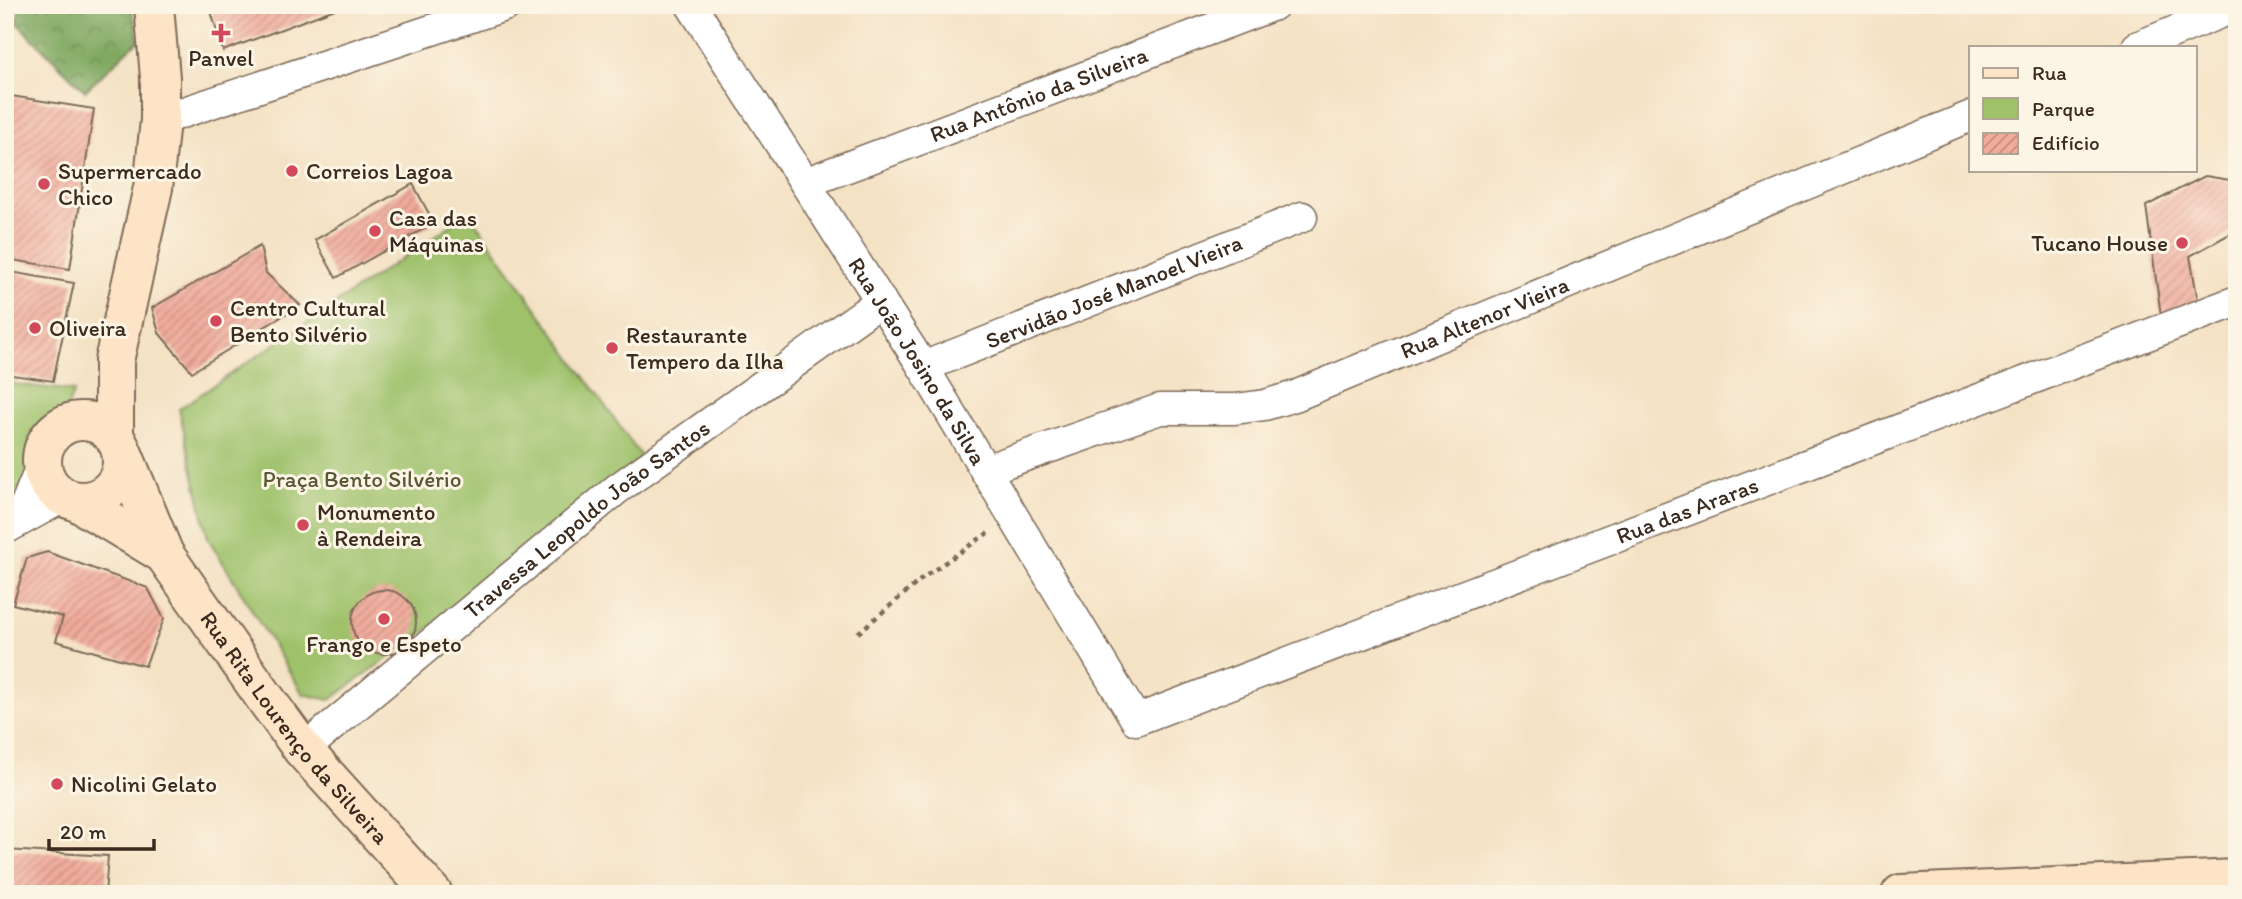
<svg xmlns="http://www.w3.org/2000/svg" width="2242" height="899" font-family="Itim,sans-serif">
  <defs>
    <pattern id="forest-crowns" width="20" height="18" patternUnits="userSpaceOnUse" patternTransform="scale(1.75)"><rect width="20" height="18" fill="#7ea75e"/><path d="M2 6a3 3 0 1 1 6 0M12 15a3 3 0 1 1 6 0" fill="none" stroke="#68884d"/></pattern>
    <pattern id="building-hatch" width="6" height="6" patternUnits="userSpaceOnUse" patternTransform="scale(1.75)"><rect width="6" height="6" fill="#f1ab9b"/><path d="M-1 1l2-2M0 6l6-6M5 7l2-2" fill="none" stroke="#c48b7e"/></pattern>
  </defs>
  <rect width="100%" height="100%" fill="#fcf5e5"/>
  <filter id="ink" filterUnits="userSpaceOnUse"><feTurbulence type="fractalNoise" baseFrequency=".0143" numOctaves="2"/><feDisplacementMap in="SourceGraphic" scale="14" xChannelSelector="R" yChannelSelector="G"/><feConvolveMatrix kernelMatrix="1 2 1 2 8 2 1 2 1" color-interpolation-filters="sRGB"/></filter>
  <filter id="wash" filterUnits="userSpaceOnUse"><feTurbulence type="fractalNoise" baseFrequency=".00686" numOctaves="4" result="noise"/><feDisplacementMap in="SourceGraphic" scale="28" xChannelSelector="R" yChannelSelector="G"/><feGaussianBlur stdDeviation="1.57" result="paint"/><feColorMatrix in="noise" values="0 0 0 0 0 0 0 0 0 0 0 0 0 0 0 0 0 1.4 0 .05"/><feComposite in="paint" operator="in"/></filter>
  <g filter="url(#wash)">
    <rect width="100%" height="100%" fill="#f4e2c5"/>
    <!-- forest -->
    <polygon fill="url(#forest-crowns)" stroke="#5c683e" stroke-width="2" points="19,5 131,5 139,40 85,91 18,24"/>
    <!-- green -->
    <g fill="#9ec16a" stroke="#6c7644" stroke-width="2">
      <polygon points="469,213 642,458 458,607 330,700 303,694 208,538 179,409"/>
      <path d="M5,383L74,391C56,437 46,468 5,500Z"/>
    </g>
    <g id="blocks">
      <!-- building -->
      <g fill="url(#building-hatch)">
        <polygon points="209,5 343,5 343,6 223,51"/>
        <polygon points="5,95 94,109 70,269 5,259"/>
        <polygon points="2205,176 2237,181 2237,230 2190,256 2199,307 2161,316 2146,206"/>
        <polygon points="413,184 434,223 336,278 315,240"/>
        <polygon points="260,246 266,273 300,305 192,372 159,333 152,308"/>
        <polygon points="5,271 74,283 53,381 5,374"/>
        <polygon points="47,552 148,588 164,619 145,666 56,641 63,617 13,604 27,558"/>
        <circle cx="384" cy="622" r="32"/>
        <polygon points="5,850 108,856 105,894 5,894"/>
      </g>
    </g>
  </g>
  <g filter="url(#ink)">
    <use href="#blocks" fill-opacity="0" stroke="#7c6a58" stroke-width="2"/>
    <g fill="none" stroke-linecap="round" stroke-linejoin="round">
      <!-- street casing -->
      <g stroke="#7c6a58" stroke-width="33">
        <g id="street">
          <path id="s1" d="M691,5L923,367L1136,720L2237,301"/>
          <polyline points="2137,47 2237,6"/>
          <polyline points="160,120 507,5"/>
          <path id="s2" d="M805,183L1274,5"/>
          <path id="s3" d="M923,367L1302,217"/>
          <path id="s4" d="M985,470L1160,409H1235L1265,405L1295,396L1971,116"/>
          <polyline points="19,521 42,464"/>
          <polyline points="5,529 63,497"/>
          <path id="s5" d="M303,750L617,489L881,301"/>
        </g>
      </g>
      <!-- secondary casing -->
      <g stroke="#7c6a58" stroke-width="42">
        <g id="secondary">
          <circle cx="82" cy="461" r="40"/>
          <polyline points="114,435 114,361 153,188 160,120 160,78 154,5"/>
          <path id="s6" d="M121,449L164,554L265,698L303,750L433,894"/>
          <polyline points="76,501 164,554"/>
          <polyline points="1901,894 2237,879"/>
        </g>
      </g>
      <!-- path -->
      <polyline stroke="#7c6a58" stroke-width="4.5" stroke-dasharray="5 5" stroke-linecap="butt" points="858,633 924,577 988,533"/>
      <!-- street -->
      <use href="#street" stroke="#fff" stroke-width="30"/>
      <!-- secondary -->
      <use href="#secondary" stroke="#fee4c6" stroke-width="38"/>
    </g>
  </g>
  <!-- markers -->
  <g fill="#d1495b" stroke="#fcf5e5" stroke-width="2.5">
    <path d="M217.5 22.5h7v7h7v7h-7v7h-7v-7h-7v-7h7z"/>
    <circle cx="292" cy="171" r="7"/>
    <circle cx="44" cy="184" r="7"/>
    <circle cx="375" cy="231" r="7"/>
    <circle cx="2182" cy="243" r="7"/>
    <circle cx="216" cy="321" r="7"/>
    <circle cx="35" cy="328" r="7"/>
    <circle cx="612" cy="348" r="7"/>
    <circle cx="303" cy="525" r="7"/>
    <circle cx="384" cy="619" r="7"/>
    <circle cx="57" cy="784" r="7"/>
  </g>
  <g text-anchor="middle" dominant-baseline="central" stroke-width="6" stroke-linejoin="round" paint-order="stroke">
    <!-- poi labels -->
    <g font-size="23" fill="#3b2a1e" stroke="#fcf5e5" text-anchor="start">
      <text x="221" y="58" text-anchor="middle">Panvel</text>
      <text x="58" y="171">Supermercado<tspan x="58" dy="26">Chico</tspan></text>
      <text x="306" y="171">Correios Lagoa</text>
      <text x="389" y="218">Casa das<tspan x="389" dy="26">Máquinas</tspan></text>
      <text x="2168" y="243" text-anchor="end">Tucano House</text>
      <text x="230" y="308">Centro Cultural<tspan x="230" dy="26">Bento Silvério</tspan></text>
      <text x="49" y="328">Oliveira</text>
      <text x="626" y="335">Restaurante<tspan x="626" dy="26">Tempero da Ilha</tspan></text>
      <text x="317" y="512">Monumento<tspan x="317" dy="26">à Rendeira</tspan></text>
      <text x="384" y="644" text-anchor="middle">Frango e Espeto</text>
      <text x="71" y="784">Nicolini Gelato</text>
    </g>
    <!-- street labels -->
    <g font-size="23" fill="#3b2a1e" stroke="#fcf5e5">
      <text stroke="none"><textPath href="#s2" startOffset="250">Rua Antônio da Silveira</textPath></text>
      <text stroke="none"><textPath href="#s3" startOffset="205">Servidão José Manoel Vieira</textPath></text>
      <text stroke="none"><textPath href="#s4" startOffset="527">Rua Altenor Vieira</textPath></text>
      <text stroke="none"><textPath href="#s1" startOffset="422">Rua João Josino da Silva</textPath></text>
      <text stroke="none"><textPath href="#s1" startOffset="1432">Rua das Araras</textPath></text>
      <text stroke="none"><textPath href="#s5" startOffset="366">Travessa Leopoldo João Santos</textPath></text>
      <text stroke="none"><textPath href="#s6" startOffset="331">Rua Rita Lourenço da Silveira</textPath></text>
    </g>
    <!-- park labels -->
    <g font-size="23" fill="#595735" stroke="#fcf5e5">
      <text x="362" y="479">Praça Bento Silvério</text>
    </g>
  </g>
  <!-- margin -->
  <rect width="2242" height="899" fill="none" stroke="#fcf5e5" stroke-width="28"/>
  <!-- legend -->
  <rect x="1969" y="46" width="228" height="126" fill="#fcf5e5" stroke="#afa495" stroke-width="2"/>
  <rect x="1983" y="68" width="35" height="10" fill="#fee4c6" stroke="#afa495" stroke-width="2"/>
  <text x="2032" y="80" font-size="21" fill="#3b2a1e">Rua</text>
  <rect x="1983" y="98" width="35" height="21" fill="#9ec16a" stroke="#afa495" stroke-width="2"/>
  <text x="2032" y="116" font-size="21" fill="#3b2a1e">Parque</text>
  <rect x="1983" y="133" width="35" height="21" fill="url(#building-hatch)" stroke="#afa495" stroke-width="2"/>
  <text x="2032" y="150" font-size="21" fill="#3b2a1e">Edifício</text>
  <!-- scale -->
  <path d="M49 839v10h105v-10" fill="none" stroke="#3b2a1e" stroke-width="3.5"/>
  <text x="60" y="839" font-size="21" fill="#3b2a1e" stroke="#fcf5e5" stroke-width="5" paint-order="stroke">20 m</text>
</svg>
